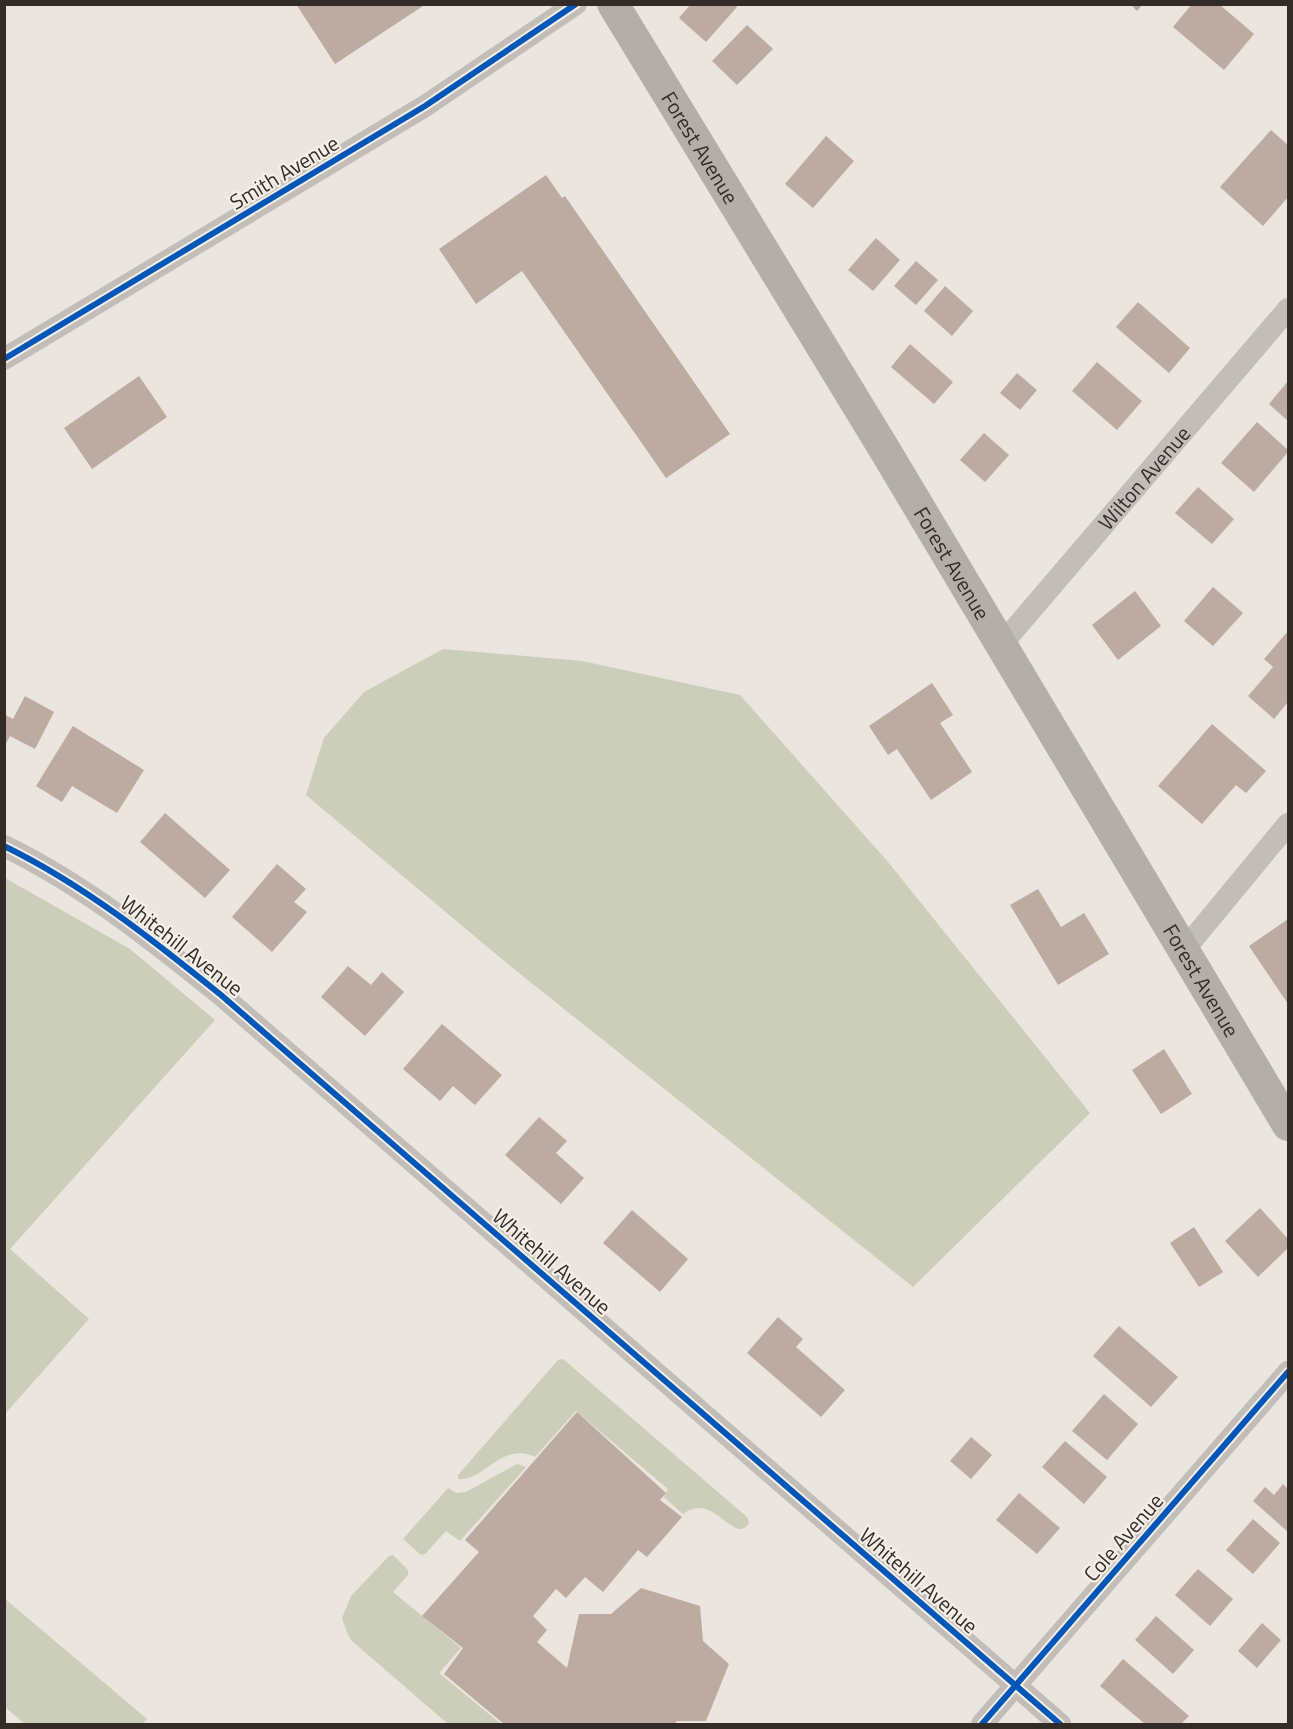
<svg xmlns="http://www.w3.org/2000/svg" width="1293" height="1729" font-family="'Titillium Web',sans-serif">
  <rect width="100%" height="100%" fill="#eae5df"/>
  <!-- green -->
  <g fill="#cacebb">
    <polygon points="443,649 582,661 740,695 888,862 1090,1113 913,1287 509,965 306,795 324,738 364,692"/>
    <polygon points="5,878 130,949 215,1020 10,1249 89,1319 5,1414"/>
    <path d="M563,1359L747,1517L749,1523C734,1547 714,1490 683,1514L664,1497L668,1489L576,1411L535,1457C501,1441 484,1482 458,1479V1475L558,1360Z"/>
    <polygon points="517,1464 526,1467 460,1541 446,1531 425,1554 421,1555 403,1539 448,1488 456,1493 466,1492"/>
    <polygon points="393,1555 408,1570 408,1575 393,1592 461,1648 439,1673 501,1724 448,1724 352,1641 348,1635 342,1618 351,1596 389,1556"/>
    <polygon points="4,1598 147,1719 142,1724 25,1724 5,1707"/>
  </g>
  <!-- building -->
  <g fill="#bbaba3">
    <polygon points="296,4 426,4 335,64"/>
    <polygon points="691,4 734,4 737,7 706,42 679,18"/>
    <polygon points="1130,4 1143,4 1137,11"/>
    <polygon points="1192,4 1219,4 1254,34 1224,70 1173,27"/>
    <polygon points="747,25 773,49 737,85 712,61"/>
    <polygon points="1271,130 1288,145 1288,197 1263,226 1220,187"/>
    <polygon points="826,136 854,161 813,208 785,184"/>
    <polygon points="546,175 562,198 565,196 730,434 666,478 522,271 476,304 439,249"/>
    <polygon points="876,238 900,260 873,291 848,270"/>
    <polygon points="916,261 938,280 916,305 894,286"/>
    <polygon points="945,286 973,311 952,336 924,311"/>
    <polygon points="1138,302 1190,348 1169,373 1116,327"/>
    <polygon points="910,344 953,382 934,404 891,367"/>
    <polygon points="1097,362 1142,401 1117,430 1072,391"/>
    <polygon points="1017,373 1037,390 1020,410 1000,393"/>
    <polygon points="139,376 167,417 92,469 64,428"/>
    <polygon points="1288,381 1288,421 1269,404"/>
    <polygon points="1257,422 1288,450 1288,452 1254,492 1221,463"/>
    <polygon points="984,433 1009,455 985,482 960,460"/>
    <polygon points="1198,487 1234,519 1212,544 1175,513"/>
    <polygon points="1213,587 1243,613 1213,646 1184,621"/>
    <polygon points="1135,591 1161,626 1118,660 1092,625"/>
    <polygon points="1288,631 1288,702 1274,719 1248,696 1273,667 1264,659"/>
    <polygon points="932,683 953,715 940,723 972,772 931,800 897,749 888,755 869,726"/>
    <polygon points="25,696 54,712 35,749 10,736 4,747 4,714 13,719"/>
    <polygon points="1212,724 1266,771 1246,793 1236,785 1202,824 1158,786"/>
    <polygon points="73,726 144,770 117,813 72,786 62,802 36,786"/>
    <polygon points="165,813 230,870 205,898 140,842"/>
    <polygon points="277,864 306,889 294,902 307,912 272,952 232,917"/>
    <polygon points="1038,889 1061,927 1084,913 1109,954 1058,985 1010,905"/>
    <polygon points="1288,919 1288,1004 1249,946"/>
    <polygon points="348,966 371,985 382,972 404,992 365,1036 321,997"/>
    <polygon points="442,1024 502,1075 475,1105 453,1086 440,1101 403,1069"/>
    <polygon points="1164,1049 1192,1094 1161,1114 1132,1070"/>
    <polygon points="539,1117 567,1141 556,1153 584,1178 561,1204 505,1155"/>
    <polygon points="1260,1208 1288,1239 1288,1248 1258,1277 1225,1241"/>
    <polygon points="632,1210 688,1259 660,1292 603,1243"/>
    <polygon points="1194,1227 1223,1272 1199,1287 1170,1243"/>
    <polygon points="778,1317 803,1339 796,1347 845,1390 821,1417 747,1353"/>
    <polygon points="1119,1326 1178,1377 1151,1407 1093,1356"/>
    <polygon points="1104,1394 1138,1424 1107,1460 1072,1431"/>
    <polygon points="577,1412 666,1493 660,1500 682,1517 647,1557 638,1550 603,1592 585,1577 566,1598 556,1589 533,1616 547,1630 537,1642 567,1668 579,1614 611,1614 641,1588 700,1606 703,1641 729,1664 706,1721 677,1721 674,1724 504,1724 444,1674 463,1648 422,1616 479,1552 465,1540"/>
    <polygon points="971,1437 992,1455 971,1479 950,1461"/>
    <polygon points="1065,1441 1107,1477 1084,1504 1042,1467"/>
    <polygon points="1283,1484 1288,1489 1288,1532 1253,1501 1265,1487 1274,1495"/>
    <polygon points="1019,1493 1060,1528 1037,1554 996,1520"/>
    <polygon points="1253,1519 1280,1543 1253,1574 1226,1550"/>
    <polygon points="1198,1569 1233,1599 1210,1626 1175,1595"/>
    <polygon points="1156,1616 1194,1650 1173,1674 1135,1640"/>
    <polygon points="1262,1623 1281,1640 1257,1668 1238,1651"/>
    <polygon points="1123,1659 1189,1716 1181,1724 1145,1724 1100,1686"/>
  </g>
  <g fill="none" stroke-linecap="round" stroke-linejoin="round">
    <!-- street -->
    <g stroke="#c2bdb9" stroke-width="22">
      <polyline points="4,359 425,106 576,4"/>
      <path id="s1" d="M1001,645L1288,309"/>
      <path d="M4,846C84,885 153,940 221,995L1060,1724"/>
      <polyline points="1184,950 1288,824"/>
      <polyline points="982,1724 1288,1372"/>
    </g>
    <!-- secondary -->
    <path stroke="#b3aea9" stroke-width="32" id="s2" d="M613,4L883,447L1288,1125"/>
    <!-- cycleway casing -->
    <g stroke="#f6efe7" stroke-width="10">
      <g id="cycleway">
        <polyline points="4,359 425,106 576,4"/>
        <path d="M4,846C84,885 153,940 221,995L1060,1724"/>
        <polyline points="982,1724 1288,1372"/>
      </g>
    </g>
    <!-- cycleway -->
    <use href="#cycleway" stroke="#0057b8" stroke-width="6"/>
  </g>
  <g text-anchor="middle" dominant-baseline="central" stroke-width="4.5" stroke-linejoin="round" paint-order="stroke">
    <!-- street labels -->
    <g font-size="21" fill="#322b28" stroke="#f6efe7">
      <text stroke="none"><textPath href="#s2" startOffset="168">Forest Avenue</textPath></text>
      <text transform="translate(284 172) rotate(-31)">Smith Avenue</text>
      <text stroke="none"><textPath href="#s1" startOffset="220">Wilton Avenue</textPath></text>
      <text stroke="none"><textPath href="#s2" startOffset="654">Forest Avenue</textPath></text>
      <text transform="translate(182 945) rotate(38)">Whitehill Avenue</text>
      <text stroke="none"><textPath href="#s2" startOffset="1140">Forest Avenue</textPath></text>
      <text transform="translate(552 1261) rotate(41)">Whitehill Avenue</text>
      <text transform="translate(1123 1537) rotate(-49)">Cole Avenue</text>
      <text transform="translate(919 1580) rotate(41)">Whitehill Avenue</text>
    </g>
  </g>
  <!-- border -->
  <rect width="1293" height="1729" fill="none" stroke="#322b28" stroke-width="12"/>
</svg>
